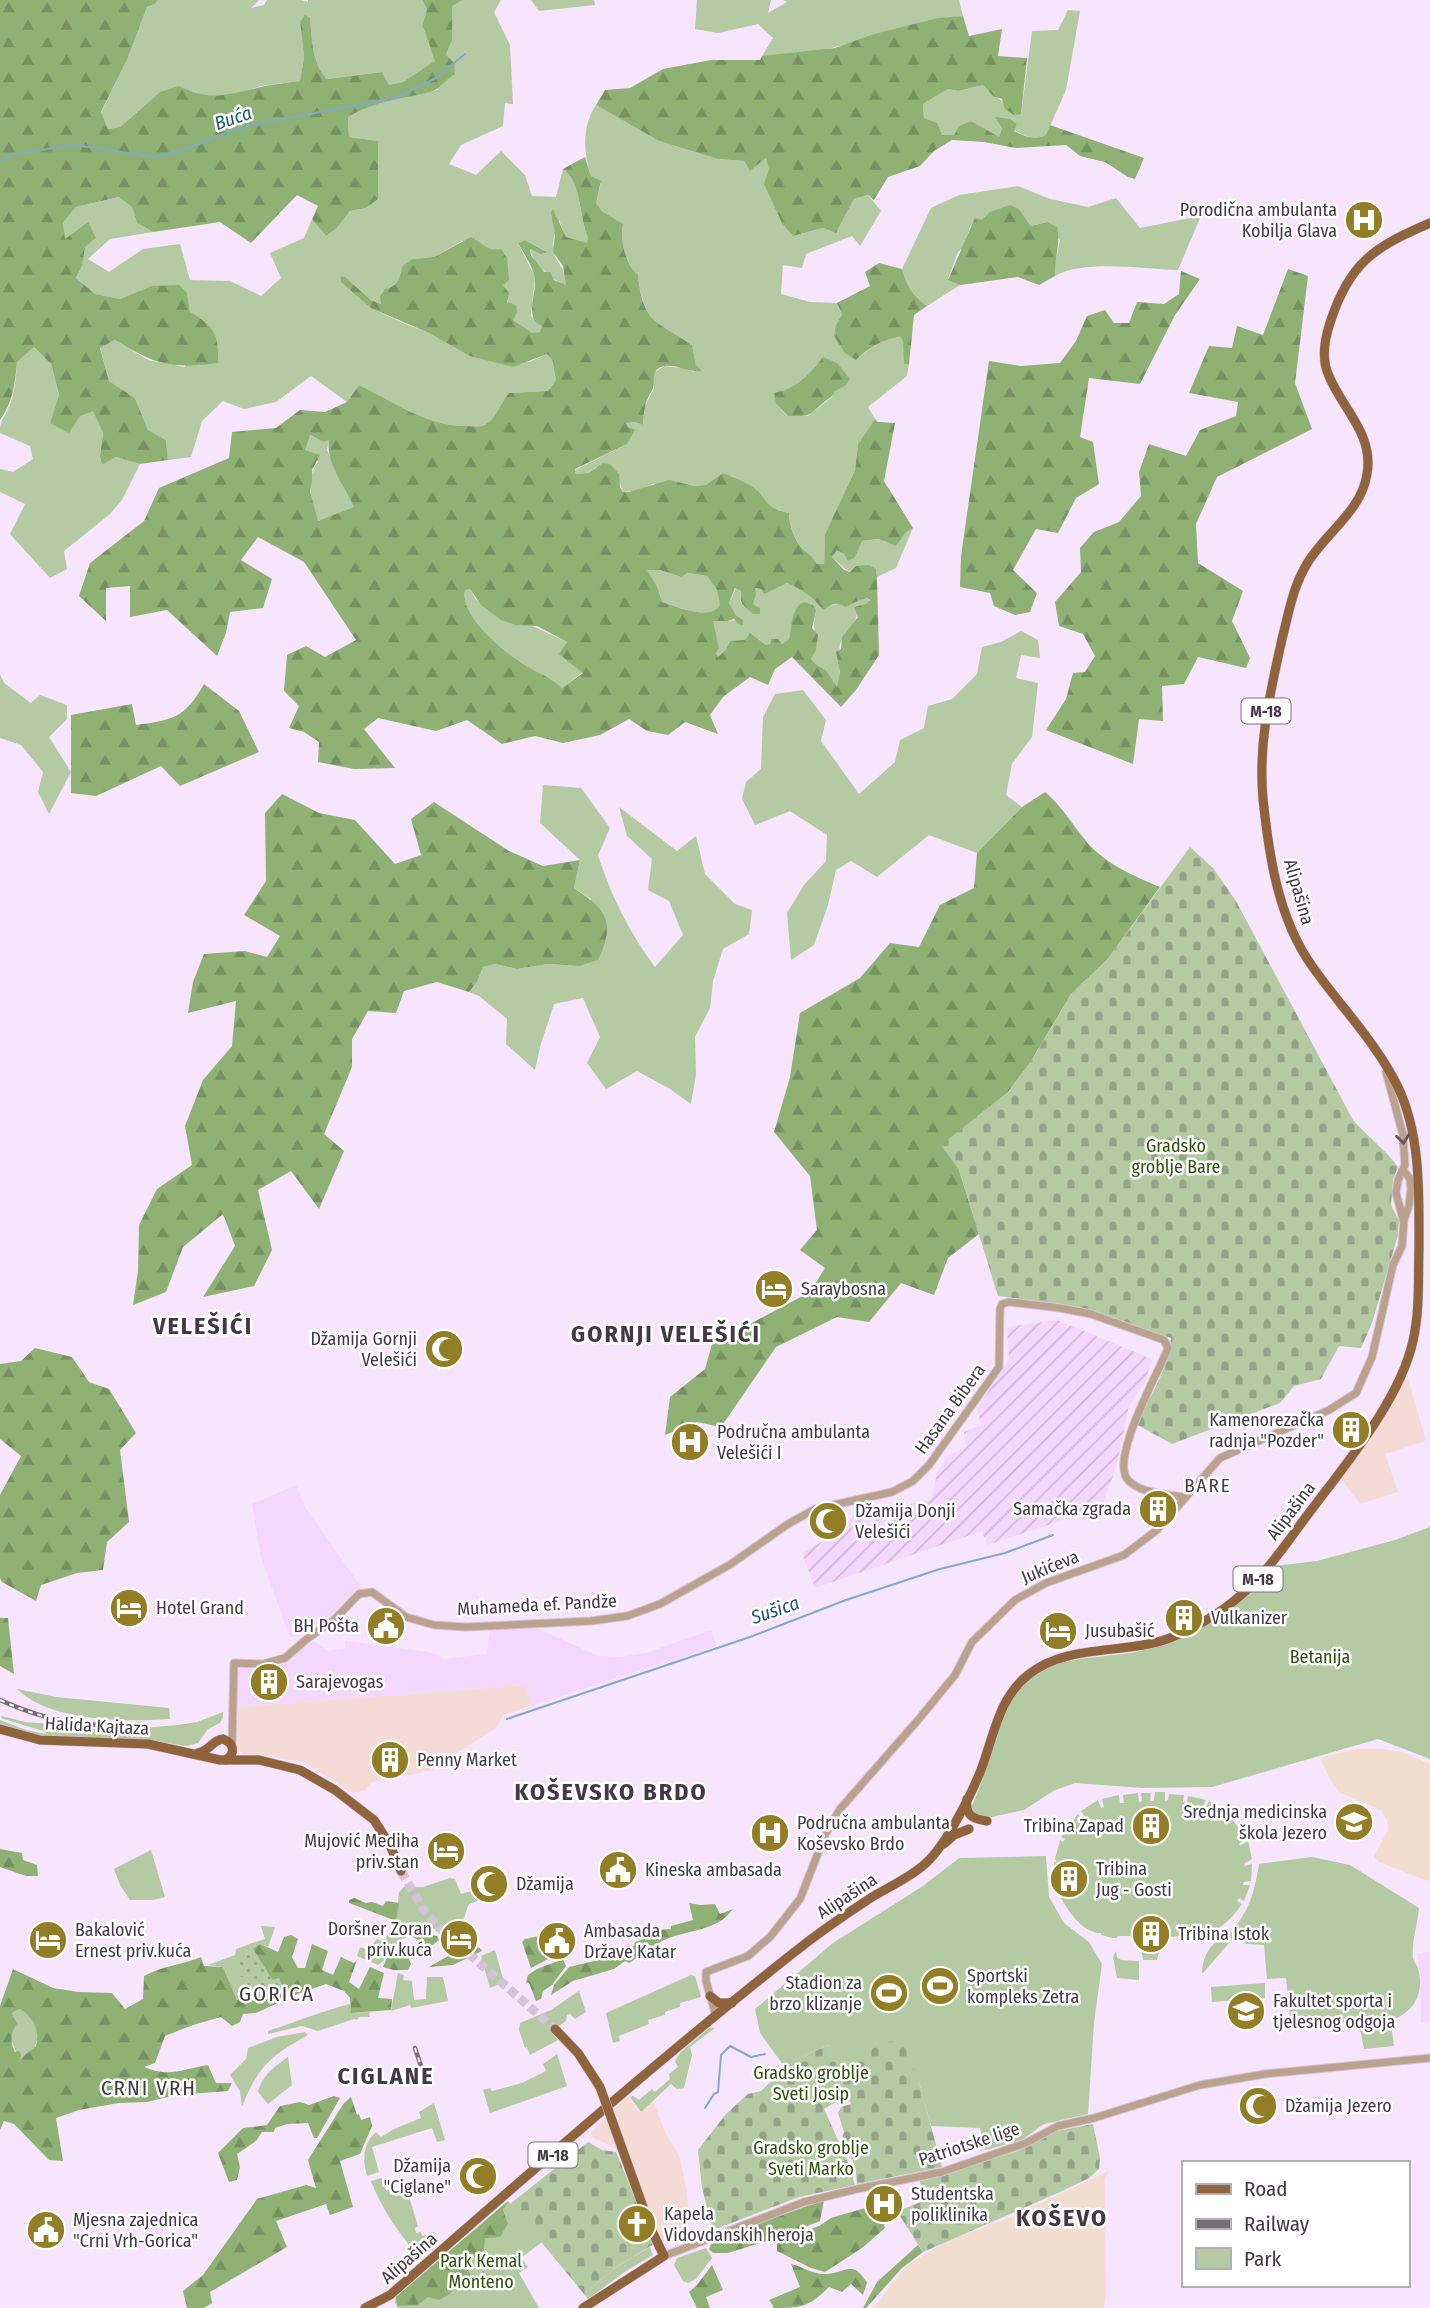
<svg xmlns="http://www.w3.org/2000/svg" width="1430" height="2308" font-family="'Fira Sans Condensed',sans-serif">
  <defs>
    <pattern id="industrial-furrows" width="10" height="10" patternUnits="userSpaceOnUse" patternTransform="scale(1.75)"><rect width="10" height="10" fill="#f4d7fc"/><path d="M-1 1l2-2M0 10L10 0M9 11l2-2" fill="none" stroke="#d2b9d9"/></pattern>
    <pattern id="forest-firs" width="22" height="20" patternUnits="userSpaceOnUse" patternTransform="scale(1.75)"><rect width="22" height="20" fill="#8fb274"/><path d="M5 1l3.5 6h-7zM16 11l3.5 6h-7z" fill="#769261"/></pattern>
    <pattern id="cemetery-stones" width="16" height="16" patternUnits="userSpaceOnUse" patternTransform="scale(1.75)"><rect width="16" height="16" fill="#b4caa3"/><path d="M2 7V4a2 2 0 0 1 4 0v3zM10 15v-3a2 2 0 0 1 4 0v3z" fill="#94a587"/></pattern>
    <pattern id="garden-dots" width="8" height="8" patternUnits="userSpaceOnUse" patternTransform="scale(1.75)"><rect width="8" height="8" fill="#b4caa3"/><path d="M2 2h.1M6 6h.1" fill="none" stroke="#94a587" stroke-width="1.8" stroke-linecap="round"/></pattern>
  </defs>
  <rect width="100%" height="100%" fill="#f7e4fd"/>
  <!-- commercial -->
  <g fill="#f5dbd6">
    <polygon points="1408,1379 1426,1441 1385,1454 1398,1492 1360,1504 1339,1476 1400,1382"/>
    <polygon points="526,1685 531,1706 503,1715 496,1728 428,1771 370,1783 366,1790 353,1793 305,1763 277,1757 243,1754 235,1746 236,1707"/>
    <polygon points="627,2096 639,2113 653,2101 664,2130 680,2158 687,2193 689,2218 685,2237 666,2243 656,2233 626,2158 614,2147 594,2138 591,2133"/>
  </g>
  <!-- industrial -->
  <polygon fill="url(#industrial-furrows)" points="1057,1320 1152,1359 1145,1382 1129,1406 1116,1468 1104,1501 1063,1520 987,1545 982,1531 815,1588 802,1553 830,1537 854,1515 931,1500 937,1474 947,1456 966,1447 964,1432 981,1425 977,1409 1009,1359 1007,1327"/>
  <!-- built -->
  <g fill="#f4d7fc">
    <polygon points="296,1485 306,1509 362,1588 324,1625 290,1638 261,1557 252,1504"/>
    <polygon points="490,1628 537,1628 598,1656 620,1657 646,1653 711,1630 716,1646 531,1706 526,1685 236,1707 236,1677 240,1668 264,1668 288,1660 314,1641 328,1651 345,1648 346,1641 429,1652 444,1659 487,1654"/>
    <polygon points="1430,1951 1430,2022 1421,2023 1420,1973 1417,1954"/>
  </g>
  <!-- medical -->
  <g fill="#f1dece">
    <polygon points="1356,1749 1382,1749 1402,1752 1430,1764 1430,1882 1379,1862 1374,1856 1388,1830 1387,1820 1381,1810 1339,1792 1330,1779 1320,1758"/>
    <polygon points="1109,2171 1105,2179 1106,2292 1104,2308 874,2308 906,2266 947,2241 1011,2217"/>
  </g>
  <!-- green -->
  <g fill="#b4caa3" fill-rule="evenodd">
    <path d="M158,0H259L251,8L264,5L267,0H301L308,2V0H422L427,9L422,26C428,34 431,51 436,62L403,82L389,85L382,72L327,79C312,64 312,39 310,18L300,22L304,57L300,81L261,86L235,95H196L160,92L120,127L108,129L101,113L127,60L147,7L155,4Z"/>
    <path d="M463,0H501L494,12L510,45L513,104L505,103L503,126L461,145L449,164L476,175L501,151L525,175L532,196L556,197L563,169C582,183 579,217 588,238L587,244L566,238L559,220C557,228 552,240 553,248C554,263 566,264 566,286C551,278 533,266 530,248L546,251L525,240L518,243L535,277L531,316L542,326L541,332L532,334L513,320L503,285L501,250C492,251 481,248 476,239L462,241L434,257L413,259L381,304L371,300L345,277L371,308L403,323L431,334L529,362L547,354L552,359L556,380L548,391L509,393C500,403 496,421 482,426C478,427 471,426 466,426C427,426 393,403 359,385L347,402L311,376L276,402L244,409L223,401L202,421L191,457L168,460L166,440L148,430L135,398L109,381L100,347L115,340L148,360L185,367L190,312L187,293L151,286L120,299L95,294L76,278L82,266L84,247L96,238L64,239L63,223L76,207L120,197L132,207L137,223L153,232L110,239L88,259L109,272L143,249L180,244L190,280L230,281L261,296L281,278L270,253L304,238L312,219L326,236L336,229L350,211L366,208L378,199V141L349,137L348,117L364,107L437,90L448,78L446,55L452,40V6Z"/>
    <polygon points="531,0 594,0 595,5 539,11"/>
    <path d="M697,0H771L768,13L787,2L783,0H959L963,16C895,22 832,59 762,56L773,38L758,24L718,33L695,29Z"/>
    <path d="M1068,10L1080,11L1066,90L1046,135C1034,140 1025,137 1014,130L1017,124L996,118L1002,128L999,138L971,121L960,126L954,135L942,136L924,118L923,104L948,89L958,91L983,85C994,97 1008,104 1021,114L1032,31L1058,30Z"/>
    <path d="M596,105L659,141L718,159L744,161L750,171L766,158L793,236L823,228L836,233L854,199L868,195L881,211L860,246L852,236L806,254L802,268L783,265L781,294L810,302L837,303L842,314L836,325L856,360C868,348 883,340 900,335L904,341V363L909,364L907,376L868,407L875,419L858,444L855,470L825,534L824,564H817C811,553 808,555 801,547C795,540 789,523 789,513L774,509L762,500L757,490L732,476L706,485L694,486L653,484L640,490L623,492L618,479L596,467L588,473L575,474V470L627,444L628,427L626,423L635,422L643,425L645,406L654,388L652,380L655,372L664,366L684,368L694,372L696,365L692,345C655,320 644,324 638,275C625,264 620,240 623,224L602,211L596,203L601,182L591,176C583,152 582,126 596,105ZM817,364L845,386L835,390L832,397L808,416H787L776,404L775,393C790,391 811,378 817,364Z"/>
    <path d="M1018,186L1050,199L1088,207L1116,198L1140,228L1201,216L1178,270C1144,269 1084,259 1055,276V263L1060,241L1047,222L1031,226L1019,209L982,220L970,227L964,247L958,252L948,279L960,285L927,306C912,295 907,286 902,269L931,208L959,195Z"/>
    <path d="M34,347L51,364L59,396L50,423L93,410L103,433L100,456L102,465L116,457L140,464L122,500L110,514L64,551L67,569L50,578L10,534L25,504L0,492V469L13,472L33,459L30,446L0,433C0,419 4,419 9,407C15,393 16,377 17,362Z"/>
    <path d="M309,435L323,441L329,440L327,450L355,508L318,521C311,502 305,479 318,462L312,453L305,450Z"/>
    <path d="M913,528L896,568L877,577L876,569C847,573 853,576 832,557L837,550L844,554L858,547L862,541L878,539L887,543Z"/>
    <path d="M646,569L660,570L681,577L688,573L707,576L717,590L721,605C710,621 678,607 662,602L657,586Z"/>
    <path d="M787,583L802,588L823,609C837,601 851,604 867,598L870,601L857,612C857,624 848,627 843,637C834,653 844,672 837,688L826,670L817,665L811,659C819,644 811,628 816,611L792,627L789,639L782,644L771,639L770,644L766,646L759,639L745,640L718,657L716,653L713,621L743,620L736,615L729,603L736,588L741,591C739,602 740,604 749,610L753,604L754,588L761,589Z"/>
    <path d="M470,589L476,600L567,642L560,654L583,672L562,688C551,677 538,673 525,665C505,653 459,615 465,590Z"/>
    <polygon points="1021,631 1038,640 1040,658 1021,655 1016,678 1038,683 1032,737 1012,764 1006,795 1022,807 977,853 929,835 877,877 851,861 836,870 828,905 814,945 791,960 787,913 804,885 826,861 827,835 790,811 755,825 742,799 746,782 761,769 763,717 775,694 803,690 826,720 821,741 859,794 895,762 900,740 924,728 928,706 952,699 977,674 982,647 1001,642"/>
    <polygon points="0,674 4,683 31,703 40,695 67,705 67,719 49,737 71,772 49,814 38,792 43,772 21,745 0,738"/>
    <path d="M543,785L581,788L610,828L598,855C611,896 629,932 655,967L683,935L669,901L648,890L652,859L627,836L619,807L677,851L696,836L705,874L735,904L752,910L749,934L723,949L713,981L710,1008L695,1037L696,1074L691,1104L670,1089L637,1071L606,1089L587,1063L600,1037L583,998L554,1004L540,1047L535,1070L506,1044L507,1019L479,996L469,992L477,982L483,967L494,964L517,969L548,964L579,966L591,899L574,888L580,860L540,823Z"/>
    <path d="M1430,1527V1759L1378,1739L1212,1787L1142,1788L1075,1783L1055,1790L1024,1810L983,1819L970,1811C973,1803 977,1795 980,1786C993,1753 996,1710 1023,1683C1052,1655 1099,1659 1135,1652C1192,1641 1238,1609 1275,1566L1317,1561L1395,1540Z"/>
    <path d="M17,1689L56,1697L169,1708L170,1719C126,1722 50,1722 17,1689Z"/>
    <polygon points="223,1712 223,1718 220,1723 208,1729 198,1743 187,1746 138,1739 34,1735 0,1724 0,1720 26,1730 46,1734 43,1731 1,1718 2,1716 25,1722 52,1724 65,1728 119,1730 178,1725 197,1722"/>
    <path d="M1155,1792H1165V1801L1168,1800L1169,1794L1184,1795L1183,1802L1187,1803L1188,1796L1206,1800L1202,1808L1205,1809L1209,1801L1226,1813L1222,1820L1224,1821L1229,1815L1246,1838L1239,1844L1240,1846L1248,1841L1252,1859L1245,1863L1244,1866L1252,1864L1251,1881L1244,1882L1243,1885H1250L1244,1901L1239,1898L1237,1901L1242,1904C1230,1922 1211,1938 1188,1938L1187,1936L1163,1937L1157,1960H1143L1139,1936H1118L1117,1938H1113L1101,1935V1933C1080,1934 1060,1900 1056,1885H1059L1055,1878L1054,1862H1057L1055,1859L1060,1840L1063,1842L1065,1839L1061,1837L1078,1814L1082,1819L1085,1817L1081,1811L1098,1800L1101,1808L1104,1807L1102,1799L1119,1795L1120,1803H1124L1123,1795L1138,1793L1139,1802L1142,1801L1141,1793H1151L1150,1801H1154Z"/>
    <polygon points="151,1850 165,1897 153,1900 130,1900 120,1885 114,1869"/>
    <polygon points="1046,1856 1049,1897 1064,1923 1089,1942 1102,1964 1094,2023 1088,2114 1044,2124 1022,2140 985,2150 980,2128 931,2126 919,2082 835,2062 829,2045 794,2060 786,2069 760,2033 755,2009 833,1943 923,1886 959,1858"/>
    <path d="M1312,1857L1350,1865L1419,1908C1418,1921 1411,1945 1413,1958C1414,1961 1416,1964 1418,1968C1424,1990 1417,2008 1397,2018L1291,2027L1286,1978L1267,1979L1264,1945L1246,1944L1232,1930C1250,1911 1255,1889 1259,1864Z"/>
    <path d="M450,1878L455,1879L461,1894L471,1891L485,1895L490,1888L493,1895L469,1904C466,1909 466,1915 463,1920C451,1936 411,1927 396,1921L399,1892L404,1887H423Z"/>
    <path d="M261,1926L275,1927L268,1947L260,1944L278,1979L287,1990L237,2000L223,1967L208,1965L235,1955L236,1949C246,1946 254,1942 265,1939Z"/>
    <path d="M393,1929L403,1933L407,1937C389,1944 389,1959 378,1965L357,1956L360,1947L368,1950L377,1939L385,1942L387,1935L391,1936Z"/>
    <path d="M1230,1931L1235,1936L1203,1973H1202C1203,1951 1213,1943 1230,1931Z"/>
    <polygon points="495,1950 504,1982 490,1988 481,1956"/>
    <polygon points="1116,1951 1117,1957 1121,1960 1139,1961 1139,1980 1117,1978 1113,1957"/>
    <polygon points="398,1973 404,1975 403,1980 412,1981 414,2000 426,1999 427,1977 443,1977 448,2001 411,2008 410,2005 391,2011"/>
    <polygon points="691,1975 695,1976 701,1997 680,2003 680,2007 665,2012 665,2015 648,2020 649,2024 619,2036 620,2041 613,2043 606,2013"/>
    <polygon points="1265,1983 1265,1998 1212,2002 1211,1987"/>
    <polygon points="579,1991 586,2012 575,2019 570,2014 567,2015 566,2021 555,2029 553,2034 558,2040 530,2055 527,2047 525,2048 519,2030 520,2023 551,2010"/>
    <path d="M350,2004L352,2013L371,2012L369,2013L370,2017H359L357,2020L354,2019L318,2031L302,2026L268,2034V2031C296,2022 322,2011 350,2004Z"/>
    <path d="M20,2009C35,2018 43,2034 33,2050L19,2059L11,2039L15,2020L12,2013Z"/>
    <polygon points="1391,2025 1394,2046 1364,2049 1360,2029"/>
    <polygon points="709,2028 715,2028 690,2047 692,2055 684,2088 677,2089 671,2084 641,2112 630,2097 633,2096 639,2100 652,2089 655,2092 670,2079 669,2074 678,2067 675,2061 681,2052"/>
    <path d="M305,2032L308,2035C272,2055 257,2067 242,2107L240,2091L230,2075L246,2059L248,2048L277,2037Z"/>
    <polygon points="557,2054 567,2086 490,2113 483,2090 490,2088 492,2091 522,2083 546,2071 543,2064"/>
    <path d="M288,2057L292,2085L268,2104L258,2092C263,2074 274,2067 288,2057Z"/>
    <path d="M434,2103L445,2140L437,2142L432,2128L372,2147L379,2172L367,2176C363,2159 362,2145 376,2132L381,2137L394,2129L421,2118L419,2112Z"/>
    <path d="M382,2178L386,2190H389L390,2195L407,2190L418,2226L415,2228L416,2233L421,2232L422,2236L434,2232L436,2241L418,2255C398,2233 382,2209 371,2181Z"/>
    <polygon points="508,2201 542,2242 521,2258 528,2267 519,2273 539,2308 398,2308 395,2302 396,2297"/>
    <polygon points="650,2247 653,2255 626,2271 588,2299 584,2294 616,2267"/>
    <polygon points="706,2248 712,2258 696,2279 688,2283 683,2281 674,2265 677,2258"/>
  </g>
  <!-- forest -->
  <g fill="url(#forest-firs)" fill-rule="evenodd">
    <path d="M0,0H158L155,4L147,7L127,60L101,112L108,129L120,127L160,92L179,86C208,102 230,94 261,87C273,84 287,83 300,81L304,57L300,22L305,15L310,18C312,38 312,64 327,79L382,72L389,85L403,82L435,61C431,52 427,33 422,26L427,9L422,0H463L452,6V40L446,55L454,63L455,74C447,78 441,88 433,91C405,99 374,101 348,117L349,137L378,141V199L366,208L350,211L336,229L326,236L312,219L318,206L297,195L251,243L220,222L153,232L137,223L132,207L119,197L76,207L63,223L65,239L88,222L96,238L85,247L82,266L76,278L95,294L120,299L151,286L179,285L187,293L190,312C214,326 219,334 218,363C169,369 157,365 115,340L100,348L109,381L135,398L148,430L166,440L168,460L140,464L116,457L102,465L100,456L103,433L93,411L80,416L69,433L50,423L59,395L51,364L34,347L17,362C15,384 13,402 0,420Z"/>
    <path d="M963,16L969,36L1002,29L998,56L1027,58L1021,114L1014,115L1005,109L1002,99L993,96L983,85L958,91L948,89L923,104L924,118L937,123L942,135H954L959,126L971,121L999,137L1002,128L995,117L1010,119L1017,124L1014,131C1025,137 1034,140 1046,135L1050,125L1144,158L1135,179L1128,177L1105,162L1080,156L1066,145L1016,148L984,142L952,140L934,151L920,166L888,177L874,200L868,195L854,199L836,233L823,228L793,236L782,223L764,184L769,169L766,158L750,171L744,161L718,159L659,141L596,105L605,90L630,88L663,69L711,60H760L762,56L835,48L874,34L938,18Z"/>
    <path d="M585,157L591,176L601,181L596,203L602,211L623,224C620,240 625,264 638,275C643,324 656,320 692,345L696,365L702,371C689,373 677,364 664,366C651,369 655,380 653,388C652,392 649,394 648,398C644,406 644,416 643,425L635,422L626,423L628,427L635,430L627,444L575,469V474L588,473L603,463L610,464L619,474L620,487L623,492H629L669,480L694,486L706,485L723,473C733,477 751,484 758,491C769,505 770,509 789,513C789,523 794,539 801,547C808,555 811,553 817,564H824L825,534L855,470L858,444L875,419L878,422L895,423L884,481L913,528L905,533L896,546L878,539L862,541L855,557L848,561L844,554L837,550L832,557L844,570L850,572L856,566L869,565L876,569L877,577L879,655L856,690L841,707L792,657L775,669L768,685L750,677L723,697L710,715L718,734L685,722L668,735L647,731L629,719L600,735L563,743L535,736L502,744L467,720L436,731L378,718L364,729L395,768L354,769L318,762L319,742L304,732L289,728L299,706L284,691L287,655L306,646L325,657L356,640L304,562L258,537L241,560L272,579L263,608L230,612L226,633L217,656L167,610L130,617V586L106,588V621L79,596L90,563L144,521L159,488L229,458L232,432L276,428L300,410L325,412L347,402L359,385C393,402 427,426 466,426C470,426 478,427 482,426C496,421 500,403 509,393L548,391L556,380L552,359L547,354L513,367L470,356L431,334L371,308L341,282V276L345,277L371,300L381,304L380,296L385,289C398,287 400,277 403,265L413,259L434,257L471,237C482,242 487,252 501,249L507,258L509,280L503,285L509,293L507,302L516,305L517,312L513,320L532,333L540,332L542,326C524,319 536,296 535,280C534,268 524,254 518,243L525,240L547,252L541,254L530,249L531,255L544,272H550L554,280L566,285L563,266L553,252L555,234L551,212L553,209L566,237L587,243L588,238C579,217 582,183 563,169ZM310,435L324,442L329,440C325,463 346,487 354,507L318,521L310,491L312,481V470L320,455L305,450ZM647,570H660L681,577L688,573L707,576L717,590L720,605C710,621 678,607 662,602L657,586ZM787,583C802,589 813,597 823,610C832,604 837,601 846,607L855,602L867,598L870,600L866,604L854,607L858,617L842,637L841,649L836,652L840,672L837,687L826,670L817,665L811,659L816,650L818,635L812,628L816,611L813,605L804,602C791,607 792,627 789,639L782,644L778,639H771L770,644L766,645L750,633L745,640L730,641L726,650L718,657L716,653L719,648L713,621H727L734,619L738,624L743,625V620L736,615L729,603L735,588L741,591C739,606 744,605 753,614H760V608L753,604L756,594L755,588L761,589L764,594ZM470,589L481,605L501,620L516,625L537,626L567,642L559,654L583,673L562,688C551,677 538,673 525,665C505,653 459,615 465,590Z"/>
    <path d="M1010,205L1019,209L1031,226L1047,222L1057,227C1061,244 1054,259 1055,276L1039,285L1018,277L960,285L948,280L975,218L982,220L990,212Z"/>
    <path d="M879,263L902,269C907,286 912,295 927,306L914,315L909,364H904L903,341L900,336C883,340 867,348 856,360L845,353L834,336L836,325L842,314L837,303L870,286L865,272Z"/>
    <polygon points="1288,269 1308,276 1295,383 1312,429 1217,477 1196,524 1198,563 1243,591 1232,621 1250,658 1246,668 1198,657 1184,684 1162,686 1163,721 1139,719 1133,764 1046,730 1066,699 1073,673 1085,672 1095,656 1083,634 1059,626 1055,602 1081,572 1080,548 1094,532 1119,522 1141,496 1139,472 1149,444 1186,456 1200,430 1236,416 1238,402 1189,393 1209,346 1232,348 1237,326 1263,335"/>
    <polygon points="1181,271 1200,279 1175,315 1140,384 1089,378 1080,437 1093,442 1099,484 1076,498 1058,533 1036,529 1013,570 1037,593 1030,612 1015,615 994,606 990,593 960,587 961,556 989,361 1021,366 1060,363 1076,341 1087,316 1105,310 1114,323 1129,323 1137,302 1164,304 1179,294"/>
    <path d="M823,357L837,363L850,379L845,386L835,391C832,398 829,398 823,403C807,417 811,416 788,416L776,404L774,393C797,389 810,374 823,357Z"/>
    <path d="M204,684L239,711L259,752L180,786L161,766L96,796L71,793V715L132,704L136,725C173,720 185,718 204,684Z"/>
    <path d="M1045,792C1062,806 1072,824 1086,841C1105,864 1134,876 1160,887L1107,960L1071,994L1030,1063L1008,1092L959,1170L979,1234L948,1258L934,1295L901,1283L869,1322L837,1317L776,1347L721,1427L697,1422L665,1435L670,1397L705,1369L712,1344L810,1292L825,1268L800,1250L817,1230L810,1176L774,1132L790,1077L800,1013L860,978L890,943L919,947L940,905L974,888L977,853L1022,807Z"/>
    <path d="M282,794L319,813L355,820L395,864L421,855L411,819L434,802L509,851L543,866L580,860L574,888C607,910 616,922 598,960L579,966L548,964L517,969L495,964L483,967L477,982L469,992L437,982L404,991L396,1013L368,1011L352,1039V1067L324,1134L344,1151L319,1209L291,1171L258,1190L272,1250L254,1286L203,1297L235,1246L223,1214L183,1247L166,1292L133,1305L138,1271L139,1225L157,1189L192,1165L185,1126L203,1080L232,1046L236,1001L188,1013L193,982L204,954L245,951L267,957L280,936L244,915L266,881L265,813Z"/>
    <polygon points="35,1348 72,1357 89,1382 109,1389 136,1433 120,1450 129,1522 107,1542 103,1570 77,1573 41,1585 36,1601 2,1582 0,1578 0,1495 21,1456 0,1439 0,1364 21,1361"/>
    <polygon points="0,1618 8,1618 14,1674 0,1666"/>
    <polygon points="0,1849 22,1853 23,1860 37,1865 38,1876 26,1876 0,1867"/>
    <polygon points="354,1898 366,1903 372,1902 383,1906 386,1901 399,1903 396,1921 349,1903 349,1900"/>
    <path d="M689,1903L700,1905L715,1904L720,1914L733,1909C717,1932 687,1929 662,1941C651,1947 640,1956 629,1963L625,1961L614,1969L573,1981L551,1995L554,1985L569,1967L611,1957L634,1946L635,1942L652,1936L656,1930L671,1929V1926L693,1920Z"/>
    <polygon points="464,1929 479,1936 478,1940 474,1939 471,1944 481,1949 482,1951 453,1965 429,1967 455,1952 461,1939 464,1941 468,1937 460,1930"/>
    <polygon points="414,1933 437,1936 439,1940 415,1958 409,1959 411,1964 408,1970 393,1970 383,1967 388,1955 396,1958 398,1953 401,1955 412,1943 416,1947 419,1941 413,1937"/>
    <polygon points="548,1934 552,1957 531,1968 522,1942 525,1939"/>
    <path d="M291,1935L298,1939L292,1957L298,1968H305L312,1944L328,1951L322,1970L333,1975L341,1957L354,1963L357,1960L349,1982L359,1989L370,1967L384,1973L378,1998L392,1999L391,2010L351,2013L350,1998L344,1991L326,1984L300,1993L256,2013L243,2014L240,2022L232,2026L221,2017L193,2025L165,2036L155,2063L144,2067C170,2078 182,2069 208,2065L216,2083H232L228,2091L176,2095L147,2102L119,2103L79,2110L56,2118L63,2161L49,2160L14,2124L4,2121L0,2130V2006L13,1969L53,1988L78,1992L112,1993L125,2009L143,1999L144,1976C162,1966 181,1965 201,1957L204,1966L223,1967L237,2000L286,1990L278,1980L274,1982L253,1949L260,1944L278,1952L284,1937ZM20,2009C34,2018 40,2030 36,2046L20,2059L21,2054L19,2051L15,2052C10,2042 10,2033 17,2024L12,2013Z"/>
    <polygon points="563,1959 566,1966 552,1985 543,1991 541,1999 536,2001 529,1983 526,1982 528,1975 537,1969"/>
    <polygon points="334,2096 340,2098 317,2138 314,2138 308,2123 287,2124 275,2128 274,2132 262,2132 256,2141 237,2154 240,2167 237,2180 229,2182 218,2153 243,2128 267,2125 280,2106 300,2102 309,2105"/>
    <polygon points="351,2097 357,2115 359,2114 361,2120 370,2117 372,2126 360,2154 340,2161 353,2207 330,2215 326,2204 276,2221 287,2247 210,2292 212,2303 204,2308 187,2308 183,2291 203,2275 257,2199 306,2185 316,2188 308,2160 344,2103"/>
    <polygon points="824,2200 820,2221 776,2238 728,2253 713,2253 709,2249 712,2242 734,2232"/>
    <polygon points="508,2201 503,2210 508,2224 500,2237 485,2238 484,2250 473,2258 464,2253 458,2256 456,2265 466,2267 470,2274 469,2277 457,2282 450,2294 439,2300 428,2297 418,2305 397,2306 396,2297"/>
    <polygon points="865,2208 871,2219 896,2212 898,2214 884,2225 885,2228 862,2248 825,2272 811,2268 777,2251 777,2244 791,2236 819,2226 831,2218"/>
    <polygon points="918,2245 923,2252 902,2268 866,2308 863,2308 877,2282"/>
    <path d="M791,2264C803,2267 813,2274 824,2274C846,2275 851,2257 867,2283L863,2295L851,2284L842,2292L829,2287C808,2308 800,2308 771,2308L774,2307L769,2300L800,2287Z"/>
    <polygon points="712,2265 723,2290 706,2297 710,2308 697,2308 689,2292 697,2285"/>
  </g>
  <!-- cemetery -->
  <g fill="url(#cemetery-stones)">
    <path d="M1190,847L1213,868L1236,901L1353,1120C1367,1136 1386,1150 1398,1167L1393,1179L1391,1205L1399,1221L1398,1235L1372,1323L1361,1348L1339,1346L1321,1379L1294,1386L1280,1403L1172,1444L1134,1423C1151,1398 1168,1369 1171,1338L1078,1307L998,1296L959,1170L941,1145L1009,1091L1030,1063L1071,994L1107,960Z"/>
    <polygon points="901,2038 919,2082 942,2167 857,2184 855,2167 844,2141 845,2139 842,2136 844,2132 838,2113 841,2107 851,2104 850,2101 838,2105 836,2102 824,2109 850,2167 855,2185 799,2197 713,2230 702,2188 698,2150 726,2114 748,2094 761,2091 794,2060 829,2045 836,2062"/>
    <polygon points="1093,2124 1100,2158 1099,2169 1089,2178 1060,2192 923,2252 898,2213 899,2211 923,2201 920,2181 1018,2151 1052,2132"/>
    <polygon points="588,2142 602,2150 616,2152 654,2244 616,2267 584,2294 510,2204"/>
  </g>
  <!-- garden -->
  <g fill="url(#garden-dots)">
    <polygon points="253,1949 272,1980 241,1977 237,1974 236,1959"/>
    <path d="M254,1978C263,1983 270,1981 279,1978L284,1990L240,1996L237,1987L240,1979H253L255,1983Z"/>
  </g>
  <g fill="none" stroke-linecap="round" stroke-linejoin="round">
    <!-- stream -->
    <g stroke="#84aac5" stroke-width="2">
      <polyline points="0,161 14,154 75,145 155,157 184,150 226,133 262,123 395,98 436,78 465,54"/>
      <polyline points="507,1719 750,1637 846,1600 940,1569 1005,1553 1053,1535"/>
      <polyline points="705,2108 714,2094 718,2092 721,2055 730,2046 751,2057 765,2054"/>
    </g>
    <!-- major-tunnel -->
    <polyline stroke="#d3c2d8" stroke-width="9" stroke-dasharray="9 4.5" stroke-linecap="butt" points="401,1871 423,1909 436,1925 555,2029"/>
    <!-- minor casing -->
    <g stroke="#d3c2d8" stroke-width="9">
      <g id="minor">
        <polyline points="1386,1072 1403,1135 1405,1165 1398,1180 1396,1193 1403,1219"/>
        <path d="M232,1745L234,1663L263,1664L285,1658L308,1638L333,1621L359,1594L372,1592L406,1617L434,1625L466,1627L591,1621L627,1616L660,1604L731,1564L788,1524L815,1509L892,1492L913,1481L929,1465L999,1367L1000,1309L1002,1304L1009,1302L1060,1308L1091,1314L1164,1340L1168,1348C1159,1372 1109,1459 1128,1480C1141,1494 1166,1494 1184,1497"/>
        <polyline points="716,2016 706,1981 706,1972 748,1956 770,1937 800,1899 826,1833 840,1809 918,1720 955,1675 972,1642 1015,1600 1046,1583 1124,1555 1157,1530 1220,1458 1329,1410 1356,1393 1372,1357 1393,1265 1402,1246 1404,1220 1409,1205 1411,1190 1410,1179 1404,1171"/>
        <polyline points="664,2256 804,2202 857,2189 942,2172 1026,2143 1058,2126 1094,2118 1200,2085 1265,2074 1430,2058"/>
      </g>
    </g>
    <!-- major casing -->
    <g stroke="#d3c2d8" stroke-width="10">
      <g id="major">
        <polyline points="0,1729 40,1740 148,1744 220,1760 259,1760 300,1770 335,1790 374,1820 390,1845 401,1871"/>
        <path d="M198,1753C210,1751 212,1740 223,1739C234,1743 236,1753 226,1760"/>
        <path d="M967,1799C965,1815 972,1819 987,1821"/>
        <polyline points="944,1844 954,1835 969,1829"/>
        <polyline points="710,1996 719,2003 732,2003"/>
        <path d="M365,2308L390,2295C523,2179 654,2063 792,1954C817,1934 843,1916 869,1899C888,1887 910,1878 926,1863C946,1845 971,1795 981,1770C994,1736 998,1699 1028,1675C1067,1643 1125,1655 1170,1638C1200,1626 1227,1609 1250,1587C1272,1566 1290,1538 1309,1513C1345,1465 1400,1400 1413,1341C1420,1310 1418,1278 1419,1247C1419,1194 1421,1136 1398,1087C1376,1042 1340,1006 1312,966C1278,918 1269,856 1263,799C1258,742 1270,694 1282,639C1289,612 1293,586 1308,562C1326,533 1362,510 1367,474C1374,434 1343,410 1329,376C1321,359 1324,341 1330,323C1349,263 1374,247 1430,223"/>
        <polyline points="583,2308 664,2256 651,2229"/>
      </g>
    </g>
    <!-- minor -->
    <use href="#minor" stroke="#bba28c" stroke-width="7"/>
    <!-- major -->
    <use href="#major" stroke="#8f633b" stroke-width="9"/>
    <!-- rail casing -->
    <g stroke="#776b7b" stroke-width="4.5">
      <g id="rail">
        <path d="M0,1700C49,1722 85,1728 139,1724"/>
        <polyline points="415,2048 427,2084"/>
      </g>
    </g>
    <!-- rail -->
    <use href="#rail" stroke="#fff" stroke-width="2" stroke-dasharray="5" stroke-linecap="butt"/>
    <!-- major-bridge casing -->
    <g stroke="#d3c2d8" stroke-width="10" stroke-linecap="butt">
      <polyline id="major-bridge" points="555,2029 578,2053 600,2087 651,2229"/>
    </g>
    <!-- major-bridge -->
    <use href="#major-bridge" stroke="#8f633b" stroke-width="9"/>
  </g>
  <!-- one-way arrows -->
  <defs><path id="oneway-chevron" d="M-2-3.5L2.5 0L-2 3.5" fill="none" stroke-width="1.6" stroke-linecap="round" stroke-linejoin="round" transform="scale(1.75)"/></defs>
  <use stroke="#66585a" href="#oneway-chevron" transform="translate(1403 1139) rotate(83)"/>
  <!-- icons -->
  <defs>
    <g id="hospital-disc" transform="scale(2.0125)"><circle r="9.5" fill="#947e25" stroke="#fff"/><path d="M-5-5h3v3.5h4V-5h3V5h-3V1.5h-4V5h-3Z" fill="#fff"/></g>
    <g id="hotel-disc" transform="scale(2.0125)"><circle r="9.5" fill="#947e25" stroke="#fff"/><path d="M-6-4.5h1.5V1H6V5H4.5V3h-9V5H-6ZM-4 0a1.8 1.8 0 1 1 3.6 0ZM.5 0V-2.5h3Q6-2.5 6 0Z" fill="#fff"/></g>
    <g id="mosque-disc" transform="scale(2.0125)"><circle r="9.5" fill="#947e25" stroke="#fff"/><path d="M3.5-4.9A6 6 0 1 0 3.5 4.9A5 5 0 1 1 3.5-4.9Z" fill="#fff"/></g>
    <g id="building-disc" transform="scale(2.0125)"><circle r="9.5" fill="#947e25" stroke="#fff"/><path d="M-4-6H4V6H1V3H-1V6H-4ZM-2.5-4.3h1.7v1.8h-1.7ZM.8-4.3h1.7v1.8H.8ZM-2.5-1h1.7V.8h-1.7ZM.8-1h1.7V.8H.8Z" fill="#fff"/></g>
    <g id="civic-disc" transform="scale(2.0125)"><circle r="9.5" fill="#947e25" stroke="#fff"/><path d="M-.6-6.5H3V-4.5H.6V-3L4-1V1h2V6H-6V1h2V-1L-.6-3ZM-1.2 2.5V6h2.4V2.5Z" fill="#fff"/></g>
    <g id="school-disc" transform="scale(2.0125)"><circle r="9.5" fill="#947e25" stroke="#fff"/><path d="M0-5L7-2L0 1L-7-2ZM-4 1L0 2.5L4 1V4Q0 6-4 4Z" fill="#fff"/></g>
    <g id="stadium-disc" transform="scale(2.0125)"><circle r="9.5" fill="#947e25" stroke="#fff"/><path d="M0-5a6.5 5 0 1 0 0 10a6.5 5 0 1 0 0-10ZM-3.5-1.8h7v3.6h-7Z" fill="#fff"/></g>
    <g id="university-disc" transform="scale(2.0125)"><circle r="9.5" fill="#947e25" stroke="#fff"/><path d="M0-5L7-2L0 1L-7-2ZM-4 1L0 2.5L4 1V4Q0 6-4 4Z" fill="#fff"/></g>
    <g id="church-disc" transform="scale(2.0125)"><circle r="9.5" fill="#947e25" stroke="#fff"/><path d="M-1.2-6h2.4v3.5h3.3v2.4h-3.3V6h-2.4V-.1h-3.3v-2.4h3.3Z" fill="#fff"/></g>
  </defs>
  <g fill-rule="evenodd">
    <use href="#hospital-disc" x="1364" y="220"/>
    <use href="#hotel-disc" x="774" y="1289"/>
    <use href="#mosque-disc" x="444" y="1349"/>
    <use href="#building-disc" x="1351" y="1430"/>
    <use href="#hospital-disc" x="690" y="1442"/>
    <use href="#building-disc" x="1158" y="1509"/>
    <use href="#mosque-disc" x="828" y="1521"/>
    <use href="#hotel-disc" x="129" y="1608"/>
    <use href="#building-disc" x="1184" y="1618"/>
    <use href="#civic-disc" x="386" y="1626"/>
    <use href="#hotel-disc" x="1058" y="1631"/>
    <use href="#building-disc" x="269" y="1682"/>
    <use href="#building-disc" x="390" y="1760"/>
    <use href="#school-disc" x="1354" y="1822"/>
    <use href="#building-disc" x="1151" y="1826"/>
    <use href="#hospital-disc" x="770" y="1833"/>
    <use href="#hotel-disc" x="446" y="1851"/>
    <use href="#civic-disc" x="618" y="1870"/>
    <use href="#building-disc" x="1069" y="1879"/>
    <use href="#mosque-disc" x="489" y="1884"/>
    <use href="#building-disc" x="1151" y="1934"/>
    <use href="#hotel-disc" x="459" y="1939"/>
    <use href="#hotel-disc" x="48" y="1940"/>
    <use href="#civic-disc" x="557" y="1941"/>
    <use href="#stadium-disc" x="940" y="1986"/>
    <use href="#stadium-disc" x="889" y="1993"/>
    <use href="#university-disc" x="1246" y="2011"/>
    <use href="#mosque-disc" x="1258" y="2106"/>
    <use href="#mosque-disc" x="478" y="2176"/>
    <use href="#hospital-disc" x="884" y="2204"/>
    <use href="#church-disc" x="637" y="2224"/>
    <use href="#civic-disc" x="46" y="2230"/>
  </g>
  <g text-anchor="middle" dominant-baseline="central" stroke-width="5" stroke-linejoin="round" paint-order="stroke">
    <!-- shield labels -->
    <g fill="#fff" stroke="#7b747d" stroke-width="2">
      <rect x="1241.5" y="698.5" width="49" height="25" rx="5"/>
      <rect x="1233.5" y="1566.5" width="49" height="25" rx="5"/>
      <rect x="528.5" y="2142.5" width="49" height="25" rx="5"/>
    </g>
    <g font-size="16" font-weight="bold" fill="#423945">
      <text x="1266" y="711">M-18</text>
      <text x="1258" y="1579">M-18</text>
      <text x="553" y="2155">M-18</text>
    </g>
    <!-- poi labels -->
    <g font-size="18" fill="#423945" stroke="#fff" text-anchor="start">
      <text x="1337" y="210" text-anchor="end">Porodična ambulanta<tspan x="1337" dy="21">Kobilja Glava</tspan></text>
      <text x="801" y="1289">Saraybosna</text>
      <text x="417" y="1339" text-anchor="end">Džamija Gornji<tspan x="417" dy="21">Velešići</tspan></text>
      <text x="1324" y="1420" text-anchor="end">Kamenorezačka<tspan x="1324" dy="21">radnja "Pozder"</tspan></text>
      <text x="717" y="1432">Područna ambulanta<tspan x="717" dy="21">Velešići I</tspan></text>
      <text x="1131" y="1509" text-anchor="end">Samačka zgrada</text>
      <text x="855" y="1511">Džamija Donji<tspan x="855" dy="21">Velešići</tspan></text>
      <text x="156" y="1608">Hotel Grand</text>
      <text x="1211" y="1618">Vulkanizer</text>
      <text x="359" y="1626" text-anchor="end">BH Pošta</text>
      <text x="1085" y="1631">Jusubašić</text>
      <text x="296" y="1682">Sarajevogas</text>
      <text x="417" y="1760">Penny Market</text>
      <text x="1327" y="1812" text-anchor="end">Srednja medicinska<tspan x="1327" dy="21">škola Jezero</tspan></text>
      <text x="797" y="1823">Područna ambulanta<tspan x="797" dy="21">Koševsko Brdo</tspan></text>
      <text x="1124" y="1826" text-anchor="end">Tribina Zapad</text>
      <text x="419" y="1841" text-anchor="end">Mujović Mediha<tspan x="419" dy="21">priv.stan</tspan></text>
      <text x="1096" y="1869">Tribina<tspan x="1096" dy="21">Jug - Gosti</tspan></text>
      <text x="645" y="1870">Kineska ambasada</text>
      <text x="516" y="1884">Džamija</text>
      <text x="432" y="1929" text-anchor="end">Doršner Zoran<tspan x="432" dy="21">priv.kuća</tspan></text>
      <text x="75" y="1930">Bakalović<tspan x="75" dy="21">Ernest priv.kuća</tspan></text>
      <text x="584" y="1931">Ambasada<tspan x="584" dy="21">Države Katar</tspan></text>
      <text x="1178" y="1934">Tribina Istok</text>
      <text x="967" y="1976">Sportski<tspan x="967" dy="21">kompleks Zetra</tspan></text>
      <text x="862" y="1983" text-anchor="end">Stadion za<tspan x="862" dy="21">brzo klizanje</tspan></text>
      <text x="1273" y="2001">Fakultet sporta i<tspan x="1273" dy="21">tjelesnog odgoja</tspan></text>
      <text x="1285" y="2106">Džamija Jezero</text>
      <text x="451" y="2166" text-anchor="end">Džamija<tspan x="451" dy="21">"Ciglane"</tspan></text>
      <text x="911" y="2194">Studentska<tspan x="911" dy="21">poliklinika</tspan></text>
      <text x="664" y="2214">Kapela<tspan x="664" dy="21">Vidovdanskih heroja</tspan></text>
      <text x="73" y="2220">Mjesna zajednica<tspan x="73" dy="21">"Crni Vrh-Gorica"</tspan></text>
    </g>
    <!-- street labels -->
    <g font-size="18" fill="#423945" stroke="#fff">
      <text transform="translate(1299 892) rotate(74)">Alipašina</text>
      <text transform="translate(950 1409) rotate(-54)">Hasana Bibera</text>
      <text transform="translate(1291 1511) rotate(-53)">Alipašina</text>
      <text transform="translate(1050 1567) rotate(-22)">Jukićeva</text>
      <text transform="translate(537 1605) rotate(-3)">Muhameda ef. Pandže</text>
      <text transform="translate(97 1726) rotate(3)">Halida Kajtaza</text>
      <text transform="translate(847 1896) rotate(-33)">Alipašina</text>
      <text transform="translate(969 2144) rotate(-18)">Patriotske lige</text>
      <text transform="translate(409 2258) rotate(-41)">Alipašina</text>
    </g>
    <!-- park labels -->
    <g font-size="18" fill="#2f4f0c" stroke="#fff">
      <text x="1176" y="1146">Gradsko<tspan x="1176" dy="21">groblje Bare</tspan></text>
      <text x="1320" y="1657">Betanija</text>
      <text x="811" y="2073">Gradsko groblje<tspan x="811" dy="21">Sveti Josip</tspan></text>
      <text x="811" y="2148">Gradsko groblje<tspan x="811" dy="21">Sveti Marko</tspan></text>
      <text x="481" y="2261">Park Кemal<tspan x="481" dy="21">Monteno</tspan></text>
    </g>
    <!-- water labels -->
    <g font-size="19" font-style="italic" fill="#1d5672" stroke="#fff">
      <text transform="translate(233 118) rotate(-19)">Buća</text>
      <text transform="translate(775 1610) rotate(-19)">Sušica</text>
    </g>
    <!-- neighbourhood labels -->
    <g font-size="19" letter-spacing="2" fill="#423945" stroke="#fff">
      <text x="1208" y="1485">BARE</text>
    </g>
    <!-- quarter labels -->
    <g font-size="21" letter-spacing="2" fill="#423945" stroke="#fff">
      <text x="277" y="1994">GORICA</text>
      <text x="149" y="2088">CRNI VRH</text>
    </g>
    <!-- district labels -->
    <g font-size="24" font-weight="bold" letter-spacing="2" fill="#423945" stroke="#fff">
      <text x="203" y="1326">VELEŠIĆI</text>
      <text x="666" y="1334">GORNJI VELEŠIĆI</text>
      <text x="611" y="1792">KOŠEVSKO BRDO</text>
      <text x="386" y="2076">CIGLANE</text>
      <text x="1062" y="2218">KOŠEVO</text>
    </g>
  </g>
  <!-- legend -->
  <rect x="1182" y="2161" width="228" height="126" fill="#ffffff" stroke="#b3b0b5" stroke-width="2"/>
  <rect x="1196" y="2184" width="35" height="10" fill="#8f633b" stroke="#b3b0b5" stroke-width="2"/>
  <text x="1244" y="2196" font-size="21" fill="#423945">Road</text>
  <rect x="1196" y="2219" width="35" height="10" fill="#776b7b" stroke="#b3b0b5" stroke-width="2"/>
  <text x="1244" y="2231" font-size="21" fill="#423945">Railway</text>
  <rect x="1196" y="2248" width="35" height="21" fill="#b4caa3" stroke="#b3b0b5" stroke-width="2"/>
  <text x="1244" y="2266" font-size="21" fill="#423945">Park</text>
</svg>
